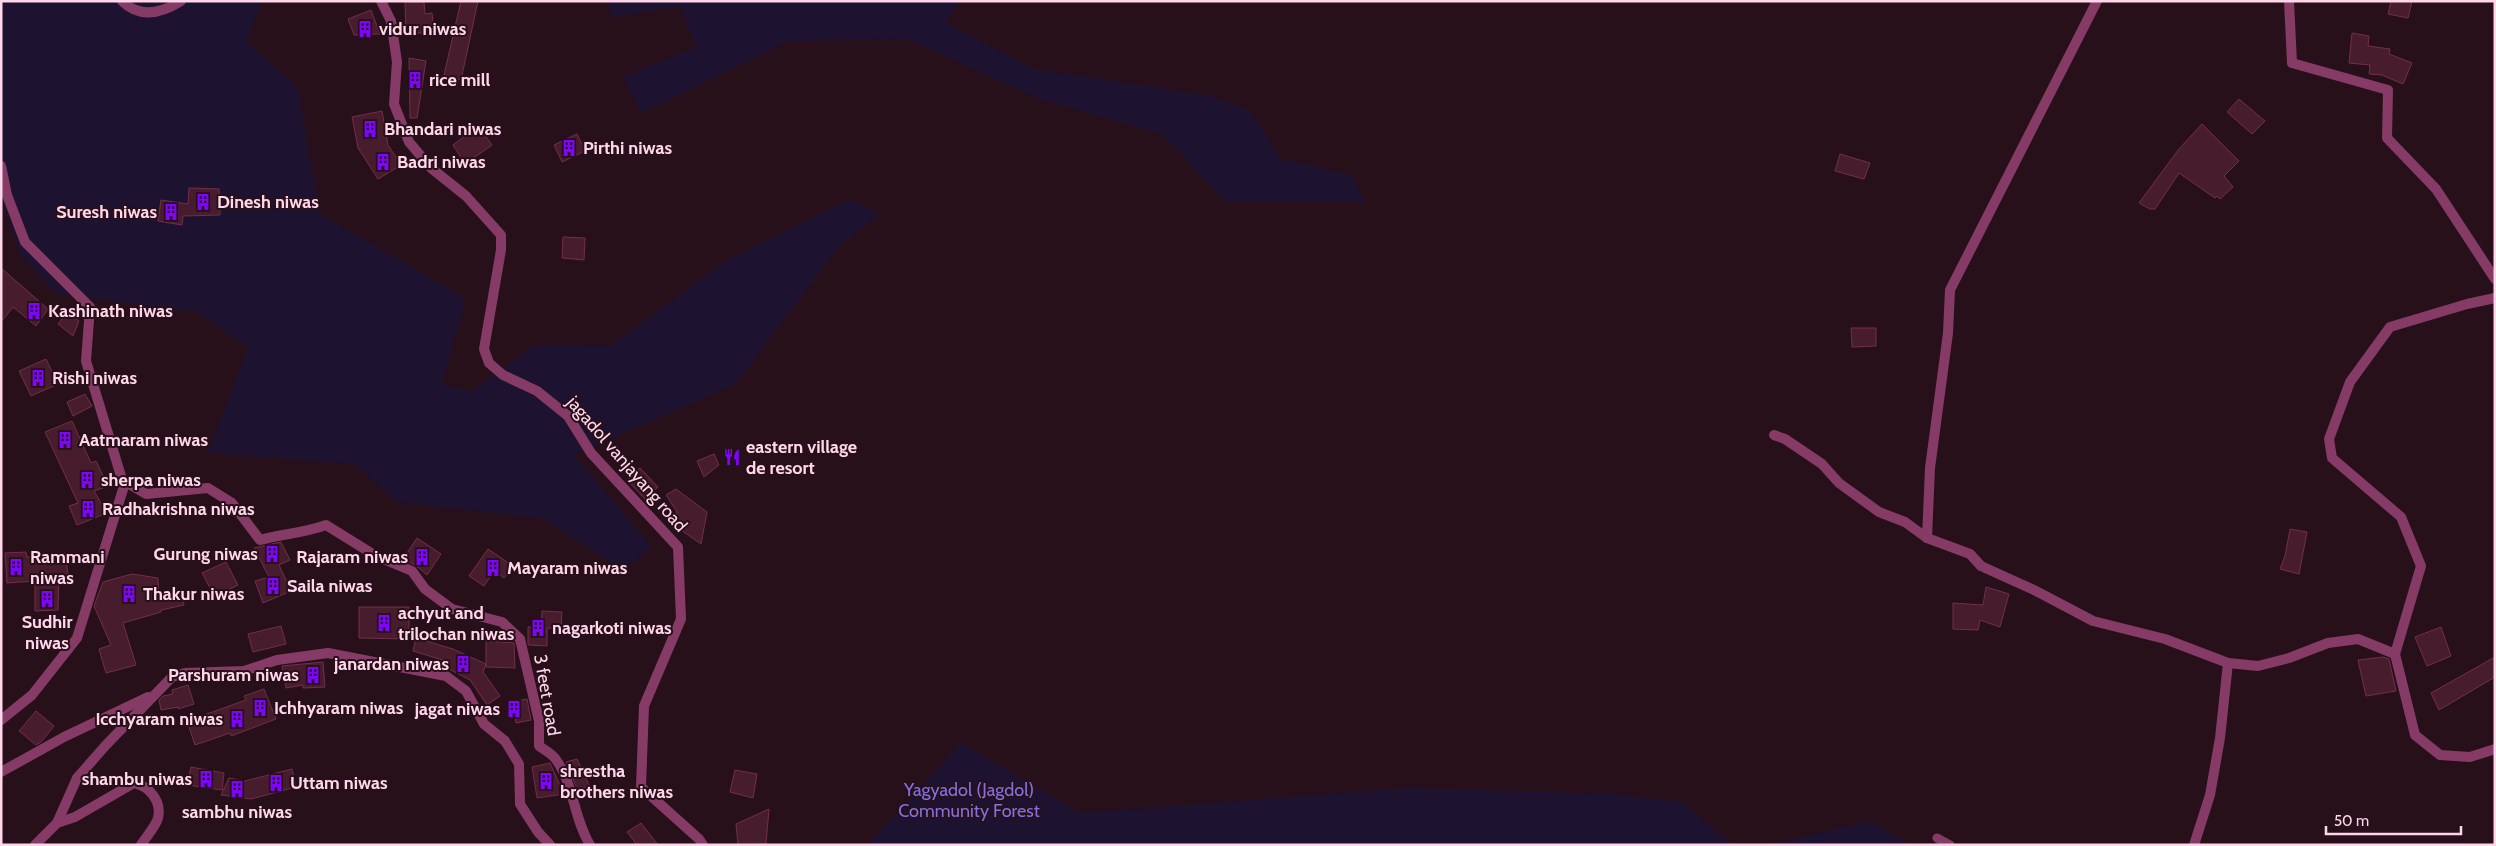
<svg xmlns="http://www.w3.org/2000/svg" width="2496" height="846" font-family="Cabin,sans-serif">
  <rect width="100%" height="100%" fill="#27101a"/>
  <!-- green -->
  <g fill="#1d1331">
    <polygon points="1,1 263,1 246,41 298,88 320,214 466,299 442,384 471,392 533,346 612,345 727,260 850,199 879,214 839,246 735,384 574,455 652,548 622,569 544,519 398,502 354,464 208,453 248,347 197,312 57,294 21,256 1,199"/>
    <polygon points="608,1 959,1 946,23 1034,69 1208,95 1250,111 1281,159 1352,175 1365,201 1225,201 1162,134 1039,99 908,39 789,41 641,113 623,77 697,47 680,7 612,17"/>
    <polygon points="961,743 1080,813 1410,788 1614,794 1682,802 1733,845 867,845"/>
    <polygon points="1871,821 1910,845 1767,845"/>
  </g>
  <!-- building -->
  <g fill="#471c2d" stroke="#732e4a">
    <polygon points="461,1 478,1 461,80 444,75"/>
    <polygon points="2391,1 2412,1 2408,18 2388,14"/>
    <polygon points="405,2 424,2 425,14 432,13 434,33 406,33"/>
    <polygon points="371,10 380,34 354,35 348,19"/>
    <polygon points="2352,33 2369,36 2368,46 2390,49 2389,54 2412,63 2403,84 2382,75 2369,74 2370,65 2349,63"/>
    <polygon points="409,58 426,61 417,118 410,118"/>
    <polygon points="2239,99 2265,121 2252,134 2227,112"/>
    <polygon points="382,111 388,145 401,165 378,179 358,148 352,117"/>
    <polygon points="2202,124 2239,161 2224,176 2233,187 2220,199 2217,196 2215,198 2179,173 2155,209 2150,209 2139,203 2179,149"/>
    <polygon points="478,126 492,145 465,164 453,145"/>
    <polygon points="577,134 585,151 562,162 554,145"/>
    <polygon points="1840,154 1870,163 1864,179 1835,171"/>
    <polygon points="189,188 219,189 220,215 183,216 182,225 158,221 161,200 188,204"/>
    <polygon points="563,237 585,238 584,260 562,258"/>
    <polygon points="1,268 48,309 36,326 13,307 1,322"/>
    <polygon points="67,312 79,321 73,336 58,324"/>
    <polygon points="1851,328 1876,328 1876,346 1852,347"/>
    <polygon points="46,359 58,384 31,396 19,371"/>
    <polygon points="85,394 92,406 73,416 67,402"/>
    <polygon points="72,421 91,463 96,461 108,486 94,491 107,513 77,525 69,506 78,503 45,432"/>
    <polygon points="714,454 719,465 704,477 697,461"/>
    <polygon points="640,468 658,487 645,499 627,480"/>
    <polygon points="676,489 707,512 701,544 675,526 677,512 666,495"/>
    <polygon points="2290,529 2307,532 2299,574 2280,569 2285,556"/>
    <polygon points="417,538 441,554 427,575 415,565 403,559"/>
    <polygon points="281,542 290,560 279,565 291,591 263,603 255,581 269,577 254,548"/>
    <polygon points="488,549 513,566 504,578 494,571 484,586 469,576"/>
    <polygon points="26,552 27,557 65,553 68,574 59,575 58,610 35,611 35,581 7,583 5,553"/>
    <polygon points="226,562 238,585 215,597 202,573"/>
    <polygon points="132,574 158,578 159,595 181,590 184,605 161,610 161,612 123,623 136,665 106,673 99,649 111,645 94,606 103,582"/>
    <polygon points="1986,587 2009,594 2000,627 1980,620 1978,630 1953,629 1953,603 1983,605"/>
    <polygon points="359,607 409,607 409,639 359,638"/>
    <polygon points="542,611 562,612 561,629 547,628 547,646 528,645 528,627 541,627"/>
    <polygon points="281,626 286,644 253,652 248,634"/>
    <polygon points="2441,627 2451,656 2427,666 2415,637"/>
    <polygon points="416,638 453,649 486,664 483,672 500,696 487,705 470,680 447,668 449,662 413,651"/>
    <polygon points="486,641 514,643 515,668 486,667"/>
    <polygon points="2383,657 2389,659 2396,691 2366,696 2358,660"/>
    <polygon points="2495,657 2495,677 2439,710 2431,693"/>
    <polygon points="323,662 325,687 303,688 303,685 286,688 282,666"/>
    <polygon points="188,685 194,704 178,709 178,707 161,710 159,700 163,696 173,694 172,690"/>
    <polygon points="264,689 276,719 231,736 230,733 195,745 187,721 246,700 244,696"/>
    <polygon points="527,699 531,720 516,723 512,702"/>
    <polygon points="36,711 54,726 41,742 36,745 19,731"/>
    <polygon points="577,759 589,785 578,791 566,762"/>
    <polygon points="550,763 564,794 537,798 532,767"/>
    <polygon points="191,767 224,773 222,790 187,785"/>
    <polygon points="292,769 296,787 251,799 221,795 229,778 245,781"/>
    <polygon points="735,770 757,774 753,798 730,792"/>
    <polygon points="769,809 766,844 738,845 736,824"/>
    <polygon points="641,823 658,845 637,845 627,832"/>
  </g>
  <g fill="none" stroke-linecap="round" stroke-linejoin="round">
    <!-- service -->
    <polyline stroke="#853b65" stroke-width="9" points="1937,838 1950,845"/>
    <!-- pedestrian -->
    <path stroke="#853b65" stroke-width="10" d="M122,480L146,494L208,488L232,503L260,540C282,534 304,533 326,525L376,556L412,571L425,589L452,609L502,622L520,639L539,721V746C545,750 554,755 557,761C574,786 574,819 590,845"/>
    <!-- minor -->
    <g stroke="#853b65" stroke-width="10">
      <path d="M122,1C140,19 162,13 181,1"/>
      <polyline points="381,1 391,21 397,62 394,104 409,142 431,168 466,196 501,235 501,250 484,349 489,363 503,375 537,391 568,416 591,453 678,547 681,619 644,706 641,787 699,839 703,845"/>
      <polyline points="2289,1 2292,63 2388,90 2387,138 2436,189 2495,279"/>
      <polyline points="1,166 7,195 25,242 90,307 86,361 124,486 77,638 32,695 1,720"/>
      <polyline points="2495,298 2467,304 2390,327 2350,382 2329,439 2332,458 2401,517 2421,566 2395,654 2415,735 2440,755 2470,757 2495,749"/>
      <polyline points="1774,435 1785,439 1822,464 1839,483 1879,512 1905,522 1927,538 1970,554 1981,566 2034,590 2093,621 2165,639 2228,663 2258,666 2289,658 2328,643 2358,639 2395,654"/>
      <polyline points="1927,538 1930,468 1948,333 1950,290 2097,1"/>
      <polyline points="1,772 64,737 148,697"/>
      <path d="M57,823L75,817L134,783C149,786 162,801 158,818C156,826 146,837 141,845"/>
      <polyline points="35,845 57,823 77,778 106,745 172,677 185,673 244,671 277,660 328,653 446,676 466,691 484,724 505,741 519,764 520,804 538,832 550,845"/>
      <polyline points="2194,845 2210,795 2220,738 2228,663"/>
    </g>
  </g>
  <!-- icons -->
  <defs>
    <g id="building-bare" transform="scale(1.35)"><path d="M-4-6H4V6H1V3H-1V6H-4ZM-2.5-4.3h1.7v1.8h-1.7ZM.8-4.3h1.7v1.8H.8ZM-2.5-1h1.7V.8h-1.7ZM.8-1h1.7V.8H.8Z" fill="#7f04fc" stroke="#27101a" stroke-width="2.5" paint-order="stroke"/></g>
    <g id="restaurant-bare" transform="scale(1.35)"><path d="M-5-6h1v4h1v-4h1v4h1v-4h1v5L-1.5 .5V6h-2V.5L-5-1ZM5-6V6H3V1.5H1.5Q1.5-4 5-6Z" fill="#7f04fc" stroke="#27101a" stroke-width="2.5" paint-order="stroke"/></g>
  </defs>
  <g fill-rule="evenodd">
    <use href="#building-bare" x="365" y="29"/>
    <use href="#building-bare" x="415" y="80"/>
    <use href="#building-bare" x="370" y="129"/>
    <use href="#building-bare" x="569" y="148"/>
    <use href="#building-bare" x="383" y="162"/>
    <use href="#building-bare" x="203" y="202"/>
    <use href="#building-bare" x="171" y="212"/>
    <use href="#building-bare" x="34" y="311"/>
    <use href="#building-bare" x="38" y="378"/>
    <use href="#building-bare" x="65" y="440"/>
    <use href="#restaurant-bare" x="732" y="457"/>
    <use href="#building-bare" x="87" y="480"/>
    <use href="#building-bare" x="88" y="509"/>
    <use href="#building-bare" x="272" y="554"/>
    <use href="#building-bare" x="422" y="557"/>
    <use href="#building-bare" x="16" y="567"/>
    <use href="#building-bare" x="493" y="568"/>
    <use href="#building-bare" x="273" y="586"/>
    <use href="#building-bare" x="129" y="594"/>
    <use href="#building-bare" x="47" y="599"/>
    <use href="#building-bare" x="384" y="623"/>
    <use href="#building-bare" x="538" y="628"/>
    <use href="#building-bare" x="463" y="664"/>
    <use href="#building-bare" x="313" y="675"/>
    <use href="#building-bare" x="260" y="708"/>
    <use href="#building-bare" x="514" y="709"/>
    <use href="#building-bare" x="237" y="719"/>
    <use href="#building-bare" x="206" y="779"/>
    <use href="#building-bare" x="546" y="781"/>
    <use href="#building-bare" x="276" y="783"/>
    <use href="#building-bare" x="237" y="789"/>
  </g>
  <g text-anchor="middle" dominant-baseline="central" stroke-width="4" stroke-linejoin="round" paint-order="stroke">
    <!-- poi labels -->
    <g font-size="18" font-weight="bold" fill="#ffd6ea" stroke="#27101a" text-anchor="start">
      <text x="379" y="29">vidur niwas</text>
      <text x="429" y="80">rice mill</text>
      <text x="384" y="129">Bhandari niwas</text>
      <text x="583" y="148">Pirthi niwas</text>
      <text x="397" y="162">Badri niwas</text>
      <text x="217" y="202">Dinesh niwas</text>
      <text x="157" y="212" text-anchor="end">Suresh niwas</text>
      <text x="48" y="311">Kashinath niwas</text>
      <text x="52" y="378">Rishi niwas</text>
      <text x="79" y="440">Aatmaram niwas</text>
      <text x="746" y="447">eastern village<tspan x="746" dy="21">de resort</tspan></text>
      <text x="101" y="480">sherpa niwas</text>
      <text x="102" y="509">Radhakrishna niwas</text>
      <text x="258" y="554" text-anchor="end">Gurung niwas</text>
      <text x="30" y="557">Rammani<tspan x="30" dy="21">niwas</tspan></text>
      <text x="408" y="557" text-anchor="end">Rajaram niwas</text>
      <text x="507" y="568">Mayaram niwas</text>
      <text x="287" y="586">Saila niwas</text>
      <text x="143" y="594">Thakur niwas</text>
      <text x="398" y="613">achyut and<tspan x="398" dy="21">trilochan niwas</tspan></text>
      <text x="47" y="622" text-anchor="middle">Sudhir<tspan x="47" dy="21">niwas</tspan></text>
      <text x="552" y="628">nagarkoti niwas</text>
      <text x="449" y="664" text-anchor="end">janardan niwas</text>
      <text x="299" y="675" text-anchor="end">Parshuram niwas</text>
      <text x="274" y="708">Ichhyaram niwas</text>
      <text x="500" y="709" text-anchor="end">jagat niwas</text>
      <text x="223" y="719" text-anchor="end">Icchyaram niwas</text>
      <text x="560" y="771">shrestha<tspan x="560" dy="21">brothers niwas</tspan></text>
      <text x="192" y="779" text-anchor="end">shambu niwas</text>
      <text x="290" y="783">Uttam niwas</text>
      <text x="237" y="812" text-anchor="middle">sambhu niwas</text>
    </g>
    <!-- street labels -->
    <g font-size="18" fill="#ffd6ea" stroke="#27101a">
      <text transform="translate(627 464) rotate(49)">jagadol vanjayang road</text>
      <text transform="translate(547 695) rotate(80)">3 feet road</text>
    </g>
    <!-- park labels -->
    <g font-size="18" fill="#8271e2" stroke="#27101a">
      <text x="969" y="790">Yagyadol (Jagdol)<tspan x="969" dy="21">Community Forest</tspan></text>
    </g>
  </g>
  <!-- border -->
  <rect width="2496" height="846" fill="none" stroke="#ffd6ea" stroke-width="5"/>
  <!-- scale -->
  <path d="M2326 826v8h135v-8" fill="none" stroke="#ffd6ea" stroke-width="2.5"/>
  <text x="2334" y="826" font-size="15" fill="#ffd6ea" stroke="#27101a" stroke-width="4" paint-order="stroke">50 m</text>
</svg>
